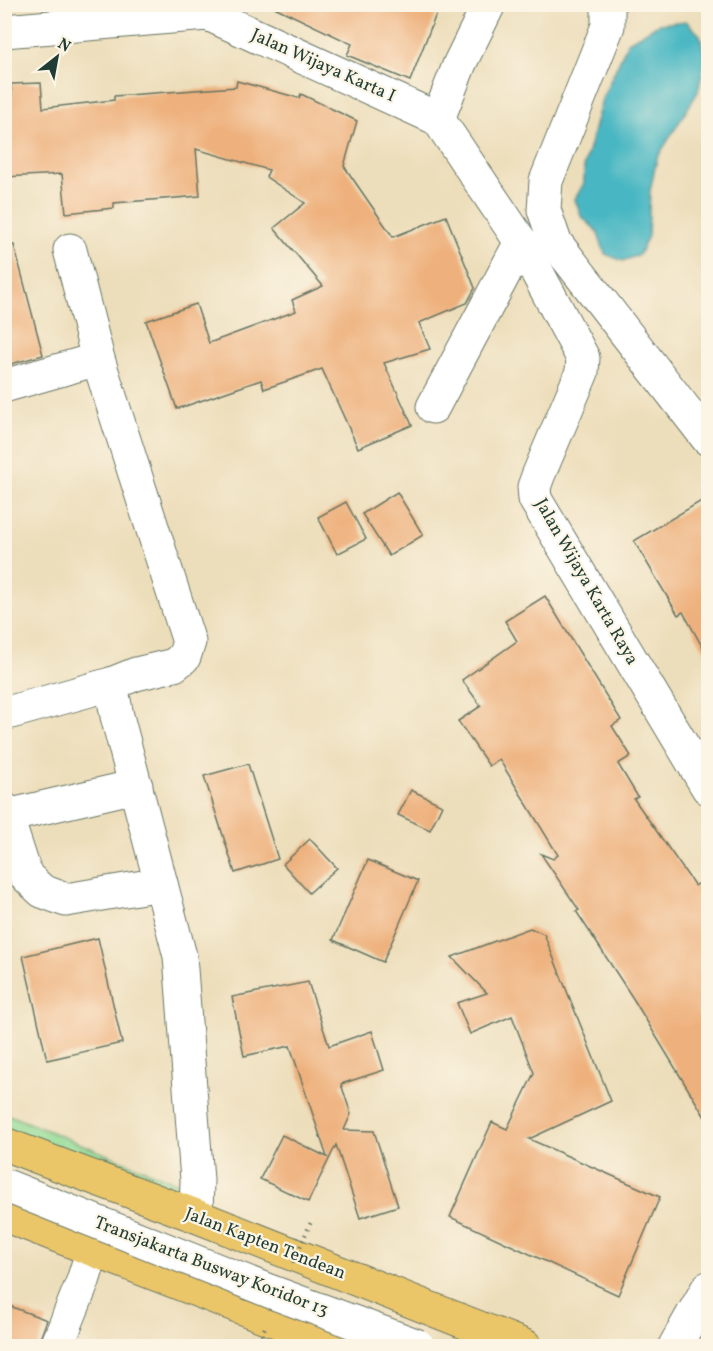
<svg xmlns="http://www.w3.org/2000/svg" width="713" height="1351" font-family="Vollkorn,serif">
  <rect width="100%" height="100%" fill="#fcf5e5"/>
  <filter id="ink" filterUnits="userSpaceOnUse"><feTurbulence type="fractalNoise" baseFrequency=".0167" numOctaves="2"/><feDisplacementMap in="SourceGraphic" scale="12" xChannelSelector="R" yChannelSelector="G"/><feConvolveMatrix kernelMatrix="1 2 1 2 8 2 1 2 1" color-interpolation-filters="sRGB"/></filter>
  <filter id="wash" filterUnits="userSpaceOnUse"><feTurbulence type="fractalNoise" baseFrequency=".008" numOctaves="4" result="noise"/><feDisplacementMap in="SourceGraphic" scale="24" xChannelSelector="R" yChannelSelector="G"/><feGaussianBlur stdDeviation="1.35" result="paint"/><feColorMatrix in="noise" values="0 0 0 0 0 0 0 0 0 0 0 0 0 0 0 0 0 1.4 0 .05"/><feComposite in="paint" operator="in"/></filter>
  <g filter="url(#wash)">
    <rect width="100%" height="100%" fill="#eddebb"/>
    <!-- green -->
    <polygon fill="#94db96" stroke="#5a8c65" stroke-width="1.5" points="4,1113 197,1191 196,1216 5,1144"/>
    <!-- water -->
    <polygon fill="#49b7c3" stroke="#347a7c" stroke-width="1.5" points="686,21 700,35 705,60 698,92 657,158 650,191 648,236 639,255 623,261 605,254 597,231 581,216 575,199 584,183 584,167 602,99 628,42 659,24"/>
    <g id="blocks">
      <!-- building -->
      <g fill="#eeb17d">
        <polygon points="268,4 440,4 410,81 347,55 352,44"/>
        <polygon points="237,81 299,98 301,94 357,121 344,166 393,237 446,216 475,288 467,303 419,323 430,349 384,363 412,425 358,448 322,369 264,389 261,380 177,409 146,321 196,304 209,343 296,311 292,300 323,286 274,228 305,203 266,177 269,170 196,149 200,196 114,203 114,208 66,213 62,174 4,177 4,100 12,100 11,84 41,83 43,108 114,100 114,96 236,87"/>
        <polygon points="14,245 43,355 4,366 4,246"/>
        <polygon points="397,492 423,535 389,556 362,514"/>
        <polygon points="708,497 708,657 683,612 678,615 634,541"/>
        <polygon points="346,502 366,539 337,554 318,517"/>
        <polygon points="545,596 621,720 612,726 631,756 618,764 638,797 634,799 695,886 708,877 708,1122 634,1000 576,911 579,910 541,854 553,859 558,855 499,759 489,766 458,721 481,706 462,680 517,641 505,621"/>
        <polygon points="248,764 278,859 235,873 204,776"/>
        <polygon points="411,790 442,805 430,830 398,815"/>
        <polygon points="310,839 337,868 309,893 283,864"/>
        <polygon points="368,860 418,881 383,962 333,940"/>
        <polygon points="530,928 544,934 611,1101 529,1139 660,1197 618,1295 450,1217 492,1122 507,1129 534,1073 512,1016 470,1034 457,1003 487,993 452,957"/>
        <polygon points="98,938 122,1043 47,1060 23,956"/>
        <polygon points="308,982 329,1046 372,1031 384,1070 341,1084 351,1114 344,1130 374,1131 398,1206 360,1218 336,1145 308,1202 260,1179 282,1135 327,1157 290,1046 244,1056 232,997"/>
        <polygon points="4,1304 47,1320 37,1347 4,1347"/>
      </g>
    </g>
  </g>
  <g filter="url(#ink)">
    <use href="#blocks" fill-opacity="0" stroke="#677563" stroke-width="1.5"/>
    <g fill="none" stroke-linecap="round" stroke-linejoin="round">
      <!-- minor casing -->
      <g stroke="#677563" stroke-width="35">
        <g id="minor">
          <polyline points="186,4 438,119"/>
          <polyline points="608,4 608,26 546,181 544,210 555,242 708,439"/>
          <polyline points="4,31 207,14 209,9"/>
          <polyline points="438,119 521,242 583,358 582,372 538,476 534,487 535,499 708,788"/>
          <polyline points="438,119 460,63 489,4"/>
          <polyline points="70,250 98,359 189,642 184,657 174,665 136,674 111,684 117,716 180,956 197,1180 196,1216"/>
          <polyline points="4,386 98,359"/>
          <polyline points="433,407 521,242"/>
          <polyline points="4,714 111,684"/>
          <polyline points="4,809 26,876 42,891 66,900 161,884"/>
          <polyline points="7,816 136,786"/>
          <polyline points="57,1346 83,1281 93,1249"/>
          <polyline points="675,1346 708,1288"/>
        </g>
      </g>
      <!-- major casing -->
      <g stroke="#677563" stroke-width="35">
        <g id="major">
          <polyline points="4,1144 196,1216 525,1346"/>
          <polyline points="4,1215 294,1328 335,1346"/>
        </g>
      </g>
      <!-- minor -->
      <use href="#minor" stroke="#fff" stroke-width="33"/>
      <!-- major -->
      <use href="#major" stroke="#ebc669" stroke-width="33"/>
      <!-- minor-bridge casing -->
      <g stroke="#677563" stroke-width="35" stroke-linecap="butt">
        <polyline id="minor-bridge" points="4,1185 269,1291 418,1346"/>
      </g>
      <!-- path-bridge -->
      <g stroke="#677563" stroke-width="4" stroke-dasharray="1.5 4.5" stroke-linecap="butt">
        <polyline points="293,1263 311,1222"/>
        <polyline points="257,1346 266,1325"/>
      </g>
      <!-- minor-bridge -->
      <use href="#minor-bridge" stroke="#fff" stroke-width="33"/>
    </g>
  </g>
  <g text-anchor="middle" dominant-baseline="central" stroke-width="4.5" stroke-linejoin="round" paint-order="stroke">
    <!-- street labels -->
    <g font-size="18" fill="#1f3d34" stroke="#fcf5e5">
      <text transform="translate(323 66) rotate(24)">Jalan Wijaya Karta I</text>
      <text transform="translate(586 582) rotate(60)">Jalan Wijaya Karta Raya</text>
      <text transform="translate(265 1244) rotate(21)">Jalan Kapten Tendean</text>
      <text transform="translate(211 1267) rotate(21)">Transjakarta Busway Koridor 13</text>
    </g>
  </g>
  <!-- margin -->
  <rect width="713" height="1351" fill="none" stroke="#fcf5e5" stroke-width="24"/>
  <!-- north arrow -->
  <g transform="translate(57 57) rotate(31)" stroke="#fcf5e5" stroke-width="4.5" paint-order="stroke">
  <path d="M0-4.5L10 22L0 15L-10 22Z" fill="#1f3d34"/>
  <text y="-9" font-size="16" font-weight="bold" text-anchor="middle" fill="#1f3d34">N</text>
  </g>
</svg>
